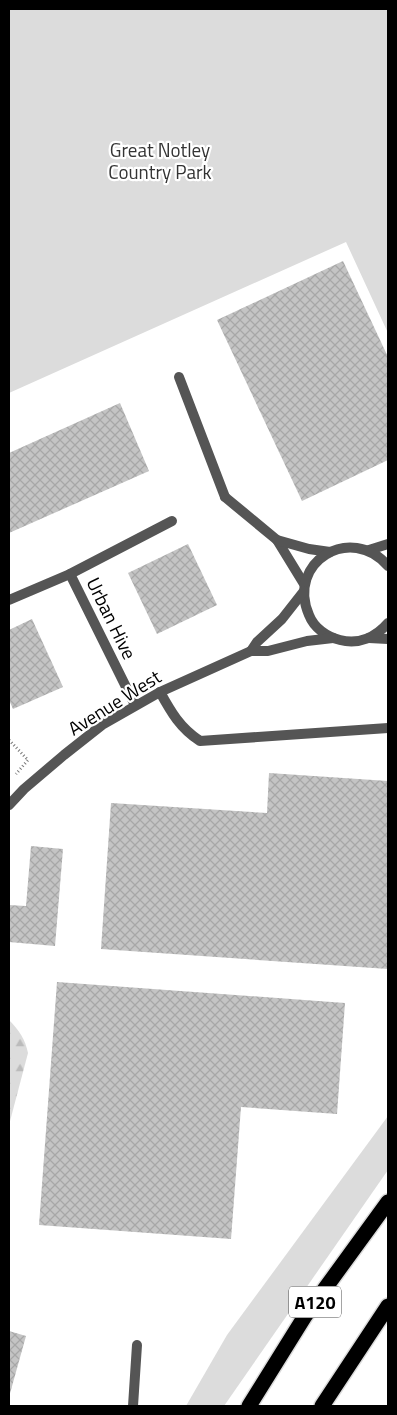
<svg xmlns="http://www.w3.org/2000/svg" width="397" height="1415" font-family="'Titillium Web',sans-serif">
  <defs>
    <pattern id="forest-firs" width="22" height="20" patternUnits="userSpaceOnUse" patternTransform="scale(1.25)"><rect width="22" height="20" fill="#dcdcdc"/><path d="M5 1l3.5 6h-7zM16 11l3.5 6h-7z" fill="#bbb"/></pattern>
    <pattern id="building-cross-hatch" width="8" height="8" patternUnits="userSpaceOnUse" patternTransform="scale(1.25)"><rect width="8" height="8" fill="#c4c4c4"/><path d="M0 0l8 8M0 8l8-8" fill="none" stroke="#a7a7a7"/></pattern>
  </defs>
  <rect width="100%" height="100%" fill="#fff"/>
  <!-- green -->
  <g fill="#dcdcdc">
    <polygon points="9,9 388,9 388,333 346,242 9,393"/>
    <polygon points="388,1116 388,1170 224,1406 186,1406 227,1335"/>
  </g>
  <!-- forest -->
  <path fill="url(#forest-firs)" d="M9,1020C19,1030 25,1039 28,1053L9,1125Z"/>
  <!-- building -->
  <g fill="url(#building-cross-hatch)">
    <polygon points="343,261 388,357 388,460 302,501 217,320"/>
    <polygon points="120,403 149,471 9,533 9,453"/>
    <polygon points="188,544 217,605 157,634 128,573"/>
    <polygon points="32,619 63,687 13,709 9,700 9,630"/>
    <polygon points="269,773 388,781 388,969 101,949 111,803 267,813"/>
    <polygon points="31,846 63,849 55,946 9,942 9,905 26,906"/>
    <polygon points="57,982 345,1003 337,1114 241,1107 231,1239 39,1225"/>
    <polygon points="9,1331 26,1336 9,1397"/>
  </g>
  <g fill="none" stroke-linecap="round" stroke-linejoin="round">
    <!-- highway casing -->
    <g stroke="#dbdbdb" stroke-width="18">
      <g id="highway">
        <polyline points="249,1406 305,1316 388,1202"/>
        <polyline points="322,1406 388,1306"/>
      </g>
    </g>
    <!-- path -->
    <polyline stroke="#777" stroke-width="3" stroke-dasharray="1 2.5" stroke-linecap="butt" points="9,740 28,760 16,774"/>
    <!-- lane -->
    <g stroke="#555" stroke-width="10">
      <polyline points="179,377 225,497"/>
      <polyline points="369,638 388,639"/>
      <path d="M160,692C171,712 180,728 200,741L388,728"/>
      <polyline points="133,1406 137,1345"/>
    </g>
    <!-- street -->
    <g stroke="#555" stroke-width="10">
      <polyline points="225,497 277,540 304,584"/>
      <polyline points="277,540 309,549 330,552"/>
      <polyline points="369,550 388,544"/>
      <path d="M388,566C351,523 286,562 309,615C314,628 327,637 340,640C359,645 376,637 388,623"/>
      <polyline points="70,574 135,705"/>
      <polyline points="9,600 70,574 172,521"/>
      <polyline points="251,651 257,642 282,619 304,591"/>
      <polyline points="9,805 24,789 64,755 102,725 160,692 251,651 268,651 307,641 333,638"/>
    </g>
    <!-- highway -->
    <use href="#highway" stroke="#000" stroke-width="15"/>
  </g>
  <g text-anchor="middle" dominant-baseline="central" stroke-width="4.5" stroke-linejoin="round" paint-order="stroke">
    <!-- shield labels -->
    <rect fill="#fff" stroke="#4c4c4c" stroke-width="1" x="289" y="1286.5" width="52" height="31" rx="4"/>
    <g font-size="18" font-weight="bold" fill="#000">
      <text x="315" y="1302">A120</text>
    </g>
    <!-- park labels -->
    <g font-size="19" fill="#333" stroke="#fff">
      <text x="160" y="149">Great Notley<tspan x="160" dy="22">Country Park</tspan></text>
    </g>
    <!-- street labels -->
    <g font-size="19" fill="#000" stroke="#fff">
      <text transform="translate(112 618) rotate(64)">Urban Hive</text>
      <text transform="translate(114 702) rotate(-32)">Avenue West</text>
    </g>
  </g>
  <!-- border -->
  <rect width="397" height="1415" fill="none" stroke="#000000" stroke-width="20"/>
</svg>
